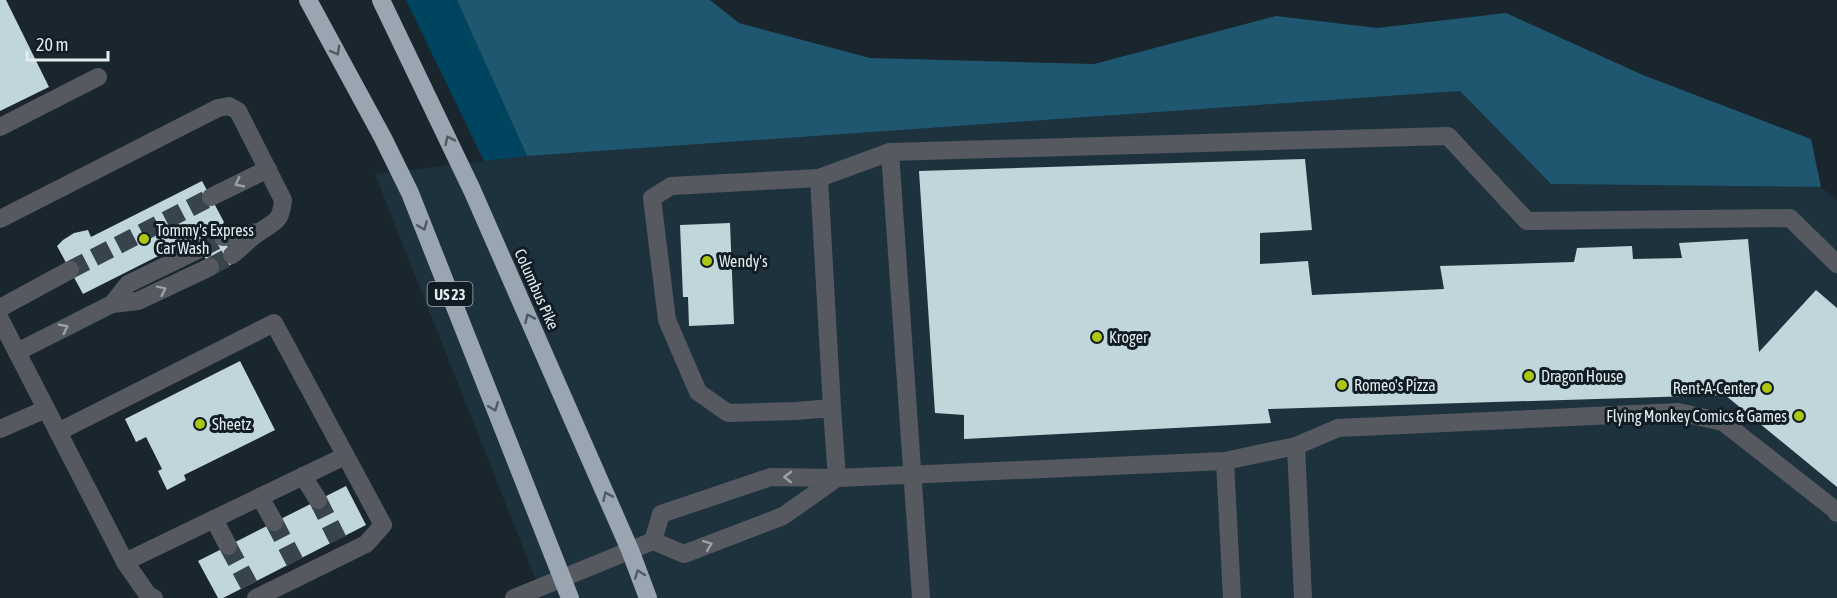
<svg xmlns="http://www.w3.org/2000/svg" width="1837" height="598" font-family="'Asap Condensed',sans-serif">
  <rect width="100%" height="100%" fill="#19262e"/>
  <!-- built -->
  <polygon fill="#1e323d" points="1460,91 1551,184 1821,187 1837,201 1837,598 543,598 375,174 527,156"/>
  <!-- green -->
  <polygon fill="#004560" points="406,0 457,0 527,156 484,161"/>
  <!-- forest -->
  <polygon fill="#1f5670" points="457,0 710,0 739,23 870,58 1094,64 1276,16 1377,28 1506,13 1643,75 1811,139 1821,187 1551,184 1460,91 527,156"/>
  <!-- building -->
  <g fill="#c1d6da">
    <polygon points="0,0 6,0 49,87 0,111"/>
    <polygon points="1305,159 1312,230 1260,233 1260,264 1308,261 1312,295 1444,289 1440,266 1574,262 1577,248 1632,246 1633,259 1682,258 1679,243 1748,239 1759,352 1816,290 1837,308 1837,487 1725,395 1268,409 1271,423 964,439 964,415 935,413 919,171"/>
    <polygon points="202,181 224,222 219,230 236,262 213,273 197,242 189,243 188,241 83,294 57,246 63,240 74,233 88,230 91,237"/>
    <polygon points="730,223 734,324 689,326 688,297 683,297 680,225"/>
    <polygon points="240,361 275,430 184,475 186,480 167,490 158,471 162,469 146,437 136,442 125,419"/>
    <polygon points="346,486 366,525 223,598 218,598 198,561"/>
  </g>
  <g fill="none" stroke-linecap="round" stroke-linejoin="round">
    <!-- minor-tunnel -->
    <g stroke="#37444b" stroke-width="18" stroke-dasharray="18 9" stroke-linecap="butt">
      <polyline points="200,249 223,237"/>
      <polyline points="210,267 232,255"/>
      <polyline points="70,270 211,197"/>
      <polyline points="318,500 338,540"/>
      <polyline points="274,522 295,562"/>
      <polyline points="228,546 249,585"/>
    </g>
    <!-- minor -->
    <g stroke="#565a60" stroke-width="18">
      <polyline points="0,127 98,77"/>
      <polyline points="890,152 921,598"/>
      <polyline points="819,178 890,152 1448,136 1527,221 1790,218 1837,264"/>
      <polyline points="211,197 268,169"/>
      <path d="M0,219L218,108L229,106L238,111L283,200C281,222 275,221 258,233C249,239 241,248 232,255"/>
      <polyline points="223,237 259,232"/>
      <polyline points="112,304 128,284 200,249"/>
      <polyline points="0,308 70,270"/>
      <polyline points="0,319 125,562 148,595 154,598"/>
      <polyline points="17,352 112,304 138,301 210,267"/>
      <polyline points="832,408 819,178 671,186 652,198 667,320 698,392 728,413 796,411 832,408 837,478 1225,461 1296,446 1338,428 1678,412 1723,422 1834,509 1837,513"/>
      <polyline points="0,429 46,409"/>
      <polyline points="58,432 274,323 383,525 366,544 256,598"/>
      <polyline points="1296,446 1303,598"/>
      <polyline points="1225,461 1232,598"/>
      <polyline points="303,476 318,500"/>
      <polyline points="260,497 274,522"/>
      <polyline points="214,519 228,546"/>
      <polyline points="125,562 345,456"/>
      <polyline points="514,598 653,541 684,554 783,516 837,478 771,477 661,514 653,541"/>
    </g>
    <!-- highway -->
    <g stroke="#9aa5b2" stroke-width="18">
      <polyline points="308,0 383,138 410,193 570,598"/>
      <polyline points="381,0 472,190 630,550 648,598"/>
    </g>
  </g>
  <!-- one-way arrows -->
  <defs><path id="oneway-chevron" d="M-2-3.5L2.5 0L-2 3.5" fill="none" stroke-width="1.6" stroke-linecap="round" stroke-linejoin="round" transform="scale(1.5)"/></defs>
  <g stroke="#4e5a64">
    <use href="#oneway-chevron" transform="translate(336 51) rotate(61)"/>
    <use href="#oneway-chevron" transform="translate(449 140) rotate(-116)"/>
    <use href="#oneway-chevron" transform="translate(423 226) rotate(68)"/>
    <use href="#oneway-chevron" transform="translate(529 318) rotate(-114)"/>
    <use href="#oneway-chevron" transform="translate(494 407) rotate(68)"/>
    <use href="#oneway-chevron" transform="translate(607 496) rotate(-114)"/>
    <use href="#oneway-chevron" transform="translate(639 574) rotate(-110)"/>
  </g>
  <g stroke="#9ca3a8">
    <use href="#oneway-chevron" transform="translate(239 183) rotate(153)"/>
    <use href="#oneway-chevron" transform="translate(162 290) rotate(-26)"/>
    <use href="#oneway-chevron" transform="translate(64 328) rotate(-27)"/>
    <use href="#oneway-chevron" transform="translate(788 477) rotate(-179)"/>
    <use href="#oneway-chevron" transform="translate(708 545) rotate(-21)"/>
  </g>
  <!-- markers -->
  <g fill="#adc610" stroke="#101d24" stroke-width="2">
    <circle cx="144" cy="239" r="6"/>
    <circle cx="707" cy="261" r="6"/>
    <circle cx="1097" cy="337" r="6"/>
    <circle cx="1529" cy="376" r="6"/>
    <circle cx="1342" cy="385" r="6"/>
    <circle cx="1767" cy="388" r="6"/>
    <circle cx="1799" cy="416" r="6"/>
    <circle cx="200" cy="424" r="6"/>
  </g>
  <g text-anchor="middle" dominant-baseline="central" stroke-width="6" stroke-linejoin="round" paint-order="stroke">
    <!-- shield labels -->
    <rect fill="#101d24" stroke="#a4aeb4" stroke-width="1.5" x="427.5" y="282" width="45" height="24" rx="4.5"/>
    <g font-size="15" font-weight="bold" fill="#e3ecf1">
      <text x="450" y="294">US 23</text>
    </g>
    <!-- poi labels -->
    <g font-size="16" fill="#e3ecf1" stroke="#101d24" text-anchor="start">
      <text x="156" y="230">Tommy's Express<tspan x="156" dy="18">Car Wash</tspan></text>
      <text x="719" y="261">Wendy's</text>
      <text x="1109" y="337">Kroger</text>
      <text x="1541" y="376">Dragon House</text>
      <text x="1354" y="385">Romeo's Pizza</text>
      <text x="1755" y="388" text-anchor="end">Rent-A-Center</text>
      <text x="1787" y="416" text-anchor="end">Flying Monkey Comics &amp; Games</text>
      <text x="212" y="424">Sheetz</text>
    </g>
    <!-- street labels -->
    <g font-size="16" fill="#e3ecf1" stroke="#101d24">
      <text transform="translate(537 289) rotate(66)">Columbus Pike</text>
    </g>
  </g>
  <!-- scale -->
  <path d="M27 51v9h81v-9" fill="none" stroke="#e3ecf1" stroke-width="3"/>
  <text x="36" y="51" font-size="18" fill="#e3ecf1" stroke="#101d24" stroke-width="4.5" paint-order="stroke">20 m</text>
</svg>
